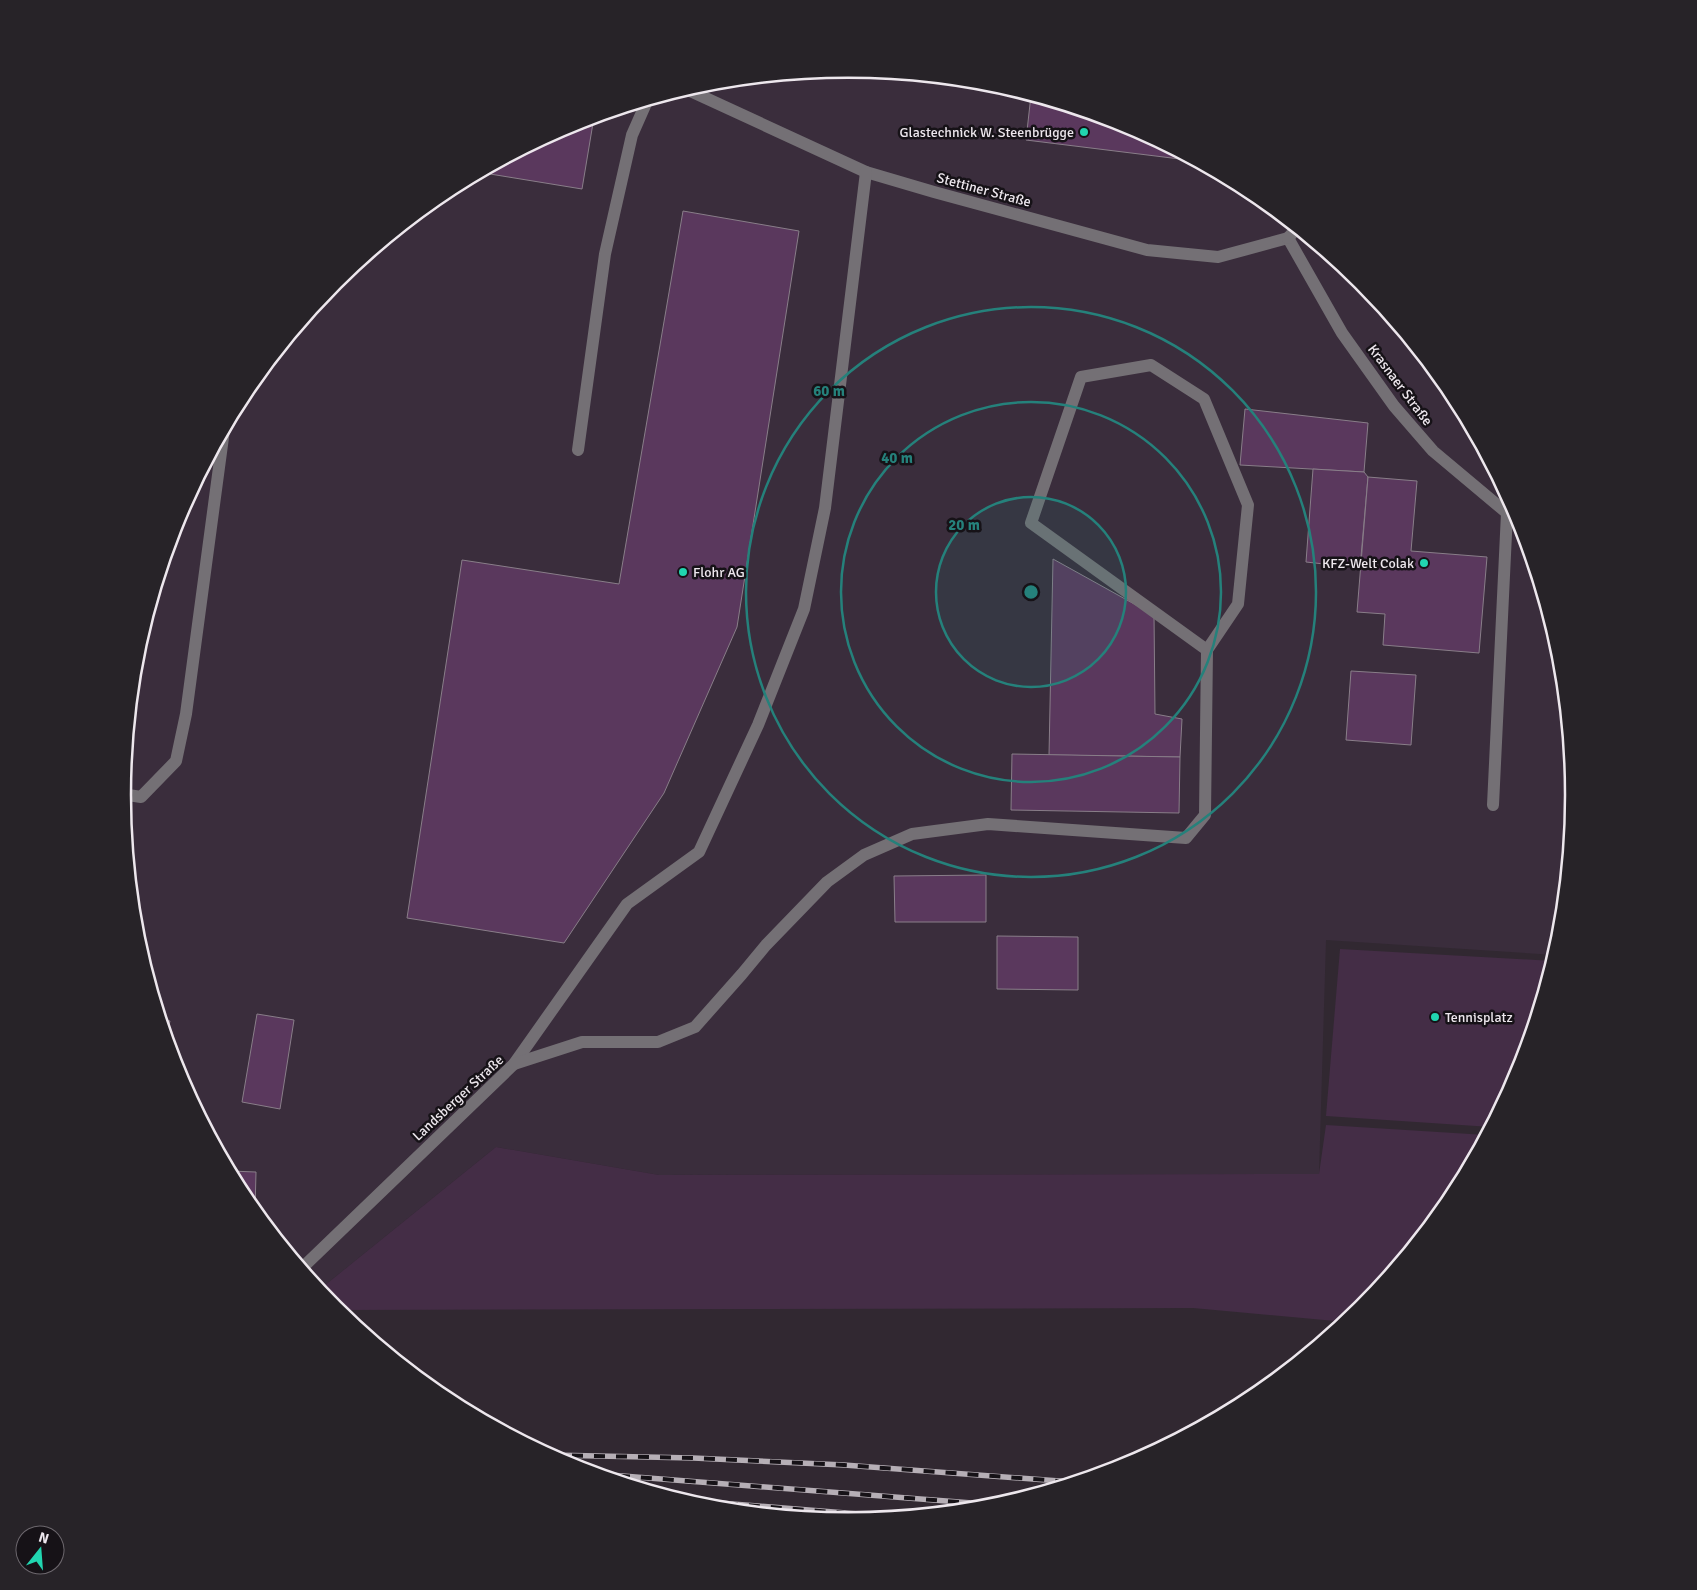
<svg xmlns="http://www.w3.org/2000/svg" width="1697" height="1590" font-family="Signika,sans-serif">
  <rect width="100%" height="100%" fill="#312831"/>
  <!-- built -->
  <polygon fill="#3a2d3c" points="849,69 990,83 1127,124 1252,191 1362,282 1453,392 1520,517 1561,654 1575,795 1561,937 1555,955 1326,940 1319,1174 659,1175 496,1147 319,1290 244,1198 177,1073 136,936 122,795 136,653 178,517 245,391 335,281 445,191 571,124 707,83"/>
  <!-- green -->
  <g fill="#442d46">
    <polygon points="1340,949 1553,961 1519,1073 1491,1127 1326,1116"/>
    <polygon points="1326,1125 1486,1135 1452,1199 1362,1309 1346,1322 1193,1308 336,1310 319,1290 496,1147 659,1175 1319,1174"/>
  </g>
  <!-- building -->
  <g fill="#5a385d" stroke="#897e89">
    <polygon points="1031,95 1127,124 1196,161 1026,140"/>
    <polygon points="594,117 582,189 490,174 491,167 571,124"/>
    <polygon points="683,211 799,231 737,627 664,793 564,943 407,918 462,560 619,584"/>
    <polygon points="1245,409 1368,423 1364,472 1240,465"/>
    <polygon points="1313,469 1364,472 1368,477 1360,568 1306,562"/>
    <polygon points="1368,477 1417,481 1411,551 1487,557 1479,653 1383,645 1385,614 1357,612"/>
    <polygon points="1053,559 1154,615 1155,714 1182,719 1180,757 1049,755"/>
    <polygon points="1351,671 1416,675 1411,745 1346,740"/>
    <polygon points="1012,754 1180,757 1179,813 1011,810"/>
    <polygon points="986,875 986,922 895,922 894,876"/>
    <polygon points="997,936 1078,937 1078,990 997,989"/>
    <polygon points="257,1014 294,1020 280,1109 242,1102"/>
    <polygon points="161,1019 170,1021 166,1036"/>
    <polygon points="230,1171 256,1172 255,1211 244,1198"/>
  </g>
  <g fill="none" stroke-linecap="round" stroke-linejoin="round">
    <!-- minor -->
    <g stroke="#747075" stroke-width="12">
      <polyline points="686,89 866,172 934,192 1147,250 1218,257 1288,238"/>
      <polyline points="1288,238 1342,333 1394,406 1433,451 1507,513 1521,523"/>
      <polyline points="1288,238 1297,228"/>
      <polyline points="578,450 605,254 632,135 647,101"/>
      <polyline points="122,794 141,797 176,761 186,714 224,430"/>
      <polyline points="1493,805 1507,513"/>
      <polyline points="514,1064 627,904 699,852 758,725 804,609 825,508 866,172"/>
      <polyline points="302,1268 514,1064 582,1042 658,1042 695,1027 742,974 766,945 827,882 864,855 912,834 988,824 1186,838 1205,815 1207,650 1238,604 1248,505 1204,399 1151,365 1081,377 1031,523 1207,650"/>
    </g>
    <!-- rail casing -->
    <g stroke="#b6afb6" stroke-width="5.5">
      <g id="rail">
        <polyline points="550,1455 693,1458 844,1465 1073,1482"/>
        <polyline points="597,1474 998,1505"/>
        <polyline points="683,1500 896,1517"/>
      </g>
    </g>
    <!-- rail -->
    <use href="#rail" stroke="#161217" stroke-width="4" stroke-dasharray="11" stroke-linecap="butt"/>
  </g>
  <!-- distance rings -->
  <circle cx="1031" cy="592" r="95" fill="#25817b" fill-opacity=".12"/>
  <g fill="none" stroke="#25817b" stroke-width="2.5">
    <circle cx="1031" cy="592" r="95"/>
    <circle cx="1031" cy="592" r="190"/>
    <circle cx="1031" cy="592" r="285"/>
  </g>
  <!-- markers -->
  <g fill="#21d5b0" stroke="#161217" stroke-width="2">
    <circle cx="1084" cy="132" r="5"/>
    <circle cx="1424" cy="563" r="5"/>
    <circle cx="683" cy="572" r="5"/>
    <circle cx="1435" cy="1017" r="5"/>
  </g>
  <g text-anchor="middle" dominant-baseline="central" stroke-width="5" stroke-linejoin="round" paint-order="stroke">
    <!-- poi labels -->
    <g font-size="14" fill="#ede7ed" stroke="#161217" text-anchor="end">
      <text x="1074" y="132">Glastechnick W. Steenbrügge</text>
      <text x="1414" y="563">KFZ-Welt Colak</text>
      <text x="693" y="572" text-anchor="start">Flohr AG</text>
      <text x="1445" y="1017" text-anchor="start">Tennisplatz</text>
    </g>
    <!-- street labels -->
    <g font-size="14" fill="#ede7ed" stroke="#161217">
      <text transform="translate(984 190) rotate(15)">Stettiner Straße</text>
      <text transform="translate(1400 385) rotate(53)">Krasnaer Straße</text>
      <text transform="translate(458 1098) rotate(-43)">Landsberger Straße</text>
    </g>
  </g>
  <!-- crop -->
  <path d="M0 0H1697V1590H0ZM131 795a717 717 0 1 1 1434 0a717 717 0 1 1-1434 0Z" fill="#272328" fill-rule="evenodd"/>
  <path fill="none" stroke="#ede7ed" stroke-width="2.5" d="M131 795a717 717 0 1 1 1434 0a717 717 0 1 1-1434 0Z"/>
  <circle cx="1031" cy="592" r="8" fill="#25817b" stroke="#161217" stroke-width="2.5"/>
  <g font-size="15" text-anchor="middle" font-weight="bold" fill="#25817b" stroke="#161217" stroke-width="5" stroke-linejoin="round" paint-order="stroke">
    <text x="829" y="396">60 m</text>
    <text x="897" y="463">40 m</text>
    <text x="964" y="530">20 m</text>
  </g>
  <!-- north arrow -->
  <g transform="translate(40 1550) rotate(17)"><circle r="24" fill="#161217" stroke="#6c676d"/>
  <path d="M0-4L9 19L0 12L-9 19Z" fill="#21d5b0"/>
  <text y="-8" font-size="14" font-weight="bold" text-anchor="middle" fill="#ede7ed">N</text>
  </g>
</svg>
